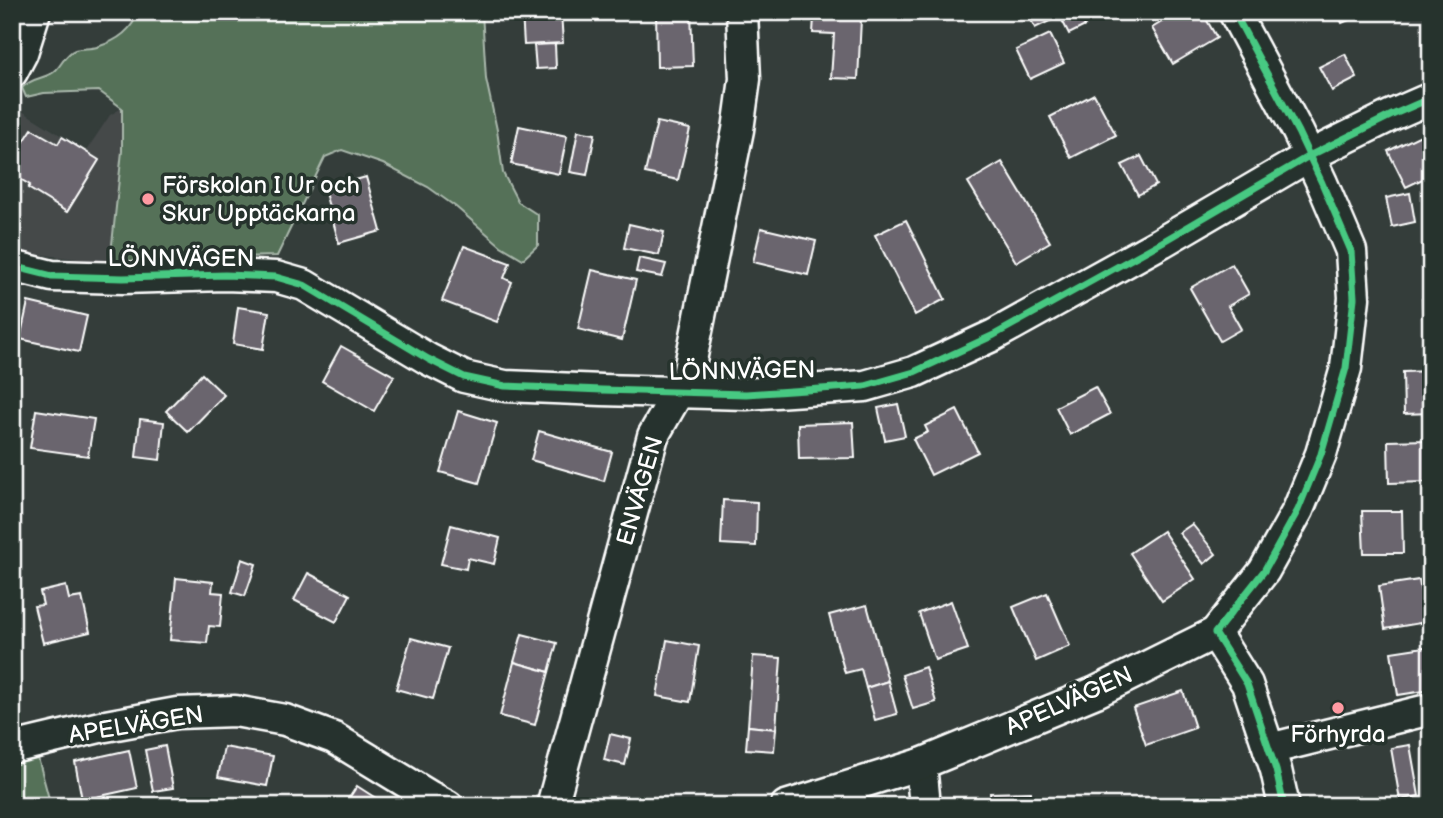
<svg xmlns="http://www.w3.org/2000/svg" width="1443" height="818" font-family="'Balsamiq Sans',sans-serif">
  <rect width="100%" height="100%" fill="#343d3a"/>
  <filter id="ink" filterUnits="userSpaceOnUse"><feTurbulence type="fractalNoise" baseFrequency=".0143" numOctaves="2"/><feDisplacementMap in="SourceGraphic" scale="14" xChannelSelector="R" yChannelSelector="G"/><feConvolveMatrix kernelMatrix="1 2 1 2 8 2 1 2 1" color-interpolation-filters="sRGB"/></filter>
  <g filter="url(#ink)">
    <!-- built -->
    <polygon fill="#44494a" points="122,108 168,259 110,263 28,253 12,248 12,128 22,111 86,151 110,115"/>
    <!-- green -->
    <g fill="#547158" stroke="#aab8ac" stroke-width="2">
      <path d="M138,12H482L486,79L497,130L503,173L518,202L538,215V245L523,259L501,246L456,207L428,187L383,164L342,150L325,157L277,256L168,259L110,263L122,151V108L99,91L44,93L26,97L22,88C33,76 48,79 56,70C63,63 65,54 75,50C82,48 90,49 97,47C117,41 132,31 138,12Z"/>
      <polygon points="38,758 51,806 12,806 12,764"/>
    </g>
    <!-- building -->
    <g fill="#6b656e" stroke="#fff" stroke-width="2">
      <polygon points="522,12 561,12 563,43 524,45"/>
      <polygon points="656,12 691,12 693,66 657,67"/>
      <polygon points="1027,12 1078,12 1085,26 1069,34 1060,16 1035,28"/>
      <polygon points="1178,12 1202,12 1217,38 1173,64 1152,28"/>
      <polygon points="1337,12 1368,12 1342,23"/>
      <polygon points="814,17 861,19 858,79 831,78 834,34 813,33"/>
      <polygon points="1050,34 1064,63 1030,79 1016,50"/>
      <polygon points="555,44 556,68 536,69 534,45"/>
      <polygon points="1345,54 1357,78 1332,91 1319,67"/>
      <polygon points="1094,94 1116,135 1071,158 1050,117"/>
      <polygon points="657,122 690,129 678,180 645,173"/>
      <polygon points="519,126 567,136 559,174 511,164"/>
      <polygon points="32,129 58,144 62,137 99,160 67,212 28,188 30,185 12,174 12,160"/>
      <polygon points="1431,130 1431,175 1406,187 1388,151"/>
      <polygon points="578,131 595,134 587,175 570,172"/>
      <polygon points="1141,156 1156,185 1138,195 1122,165"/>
      <polygon points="1002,162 1050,242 1016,262 968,182"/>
      <polygon points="366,177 381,231 339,243 324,189"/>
      <polygon points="1410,193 1415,222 1392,227 1386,198"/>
      <polygon points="906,220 945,299 915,315 875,235"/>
      <polygon points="629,224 664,232 659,255 624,248"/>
      <polygon points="761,228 816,241 808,275 753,262"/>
      <polygon points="464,246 510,263 504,278 512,282 497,322 442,301"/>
      <polygon points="639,258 666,264 662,277 636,272"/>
      <polygon points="1232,264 1249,294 1228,306 1241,329 1220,341 1190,288"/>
      <polygon points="592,270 636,280 622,340 578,329"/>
      <polygon points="1422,299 1431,299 1431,342 1424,342"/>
      <polygon points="28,302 87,316 79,352 20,339"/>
      <polygon points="238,307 269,312 263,349 233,344"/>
      <polygon points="341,346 394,376 374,411 322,381"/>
      <polygon points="1431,371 1431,413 1404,414 1403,372"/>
      <polygon points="202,374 224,395 188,432 166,411"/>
      <polygon points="1095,387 1110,414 1070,435 1056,407"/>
      <polygon points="898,404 905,436 885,440 878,408"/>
      <polygon points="36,410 94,419 88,456 30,448"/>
      <polygon points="957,410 978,452 931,475 913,439 928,432 925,426"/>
      <polygon points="458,411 497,423 479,483 440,472"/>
      <polygon points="140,419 164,422 160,460 136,457"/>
      <polygon points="853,422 855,458 799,459 798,424"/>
      <polygon points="539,431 612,452 604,481 531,460"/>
      <polygon points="1427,440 1428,482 1389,483 1388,441"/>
      <polygon points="723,500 757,502 756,546 721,544"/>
      <polygon points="1362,511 1402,511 1403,553 1364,553"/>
      <polygon points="1192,524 1216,554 1204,564 1179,533"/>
      <polygon points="451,525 500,538 494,564 468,558 466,569 441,564"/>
      <polygon points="1163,531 1195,579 1162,601 1130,553"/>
      <polygon points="242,559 256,564 245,596 232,592"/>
      <polygon points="308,573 350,595 336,622 294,600"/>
      <polygon points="176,578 213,582 212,592 223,593 220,627 209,626 207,643 170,640"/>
      <polygon points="1419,580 1426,622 1385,629 1379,586"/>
      <polygon points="66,586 69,599 82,597 90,632 43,643 34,606 43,605 40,592"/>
      <polygon points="1047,593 1070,646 1036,661 1013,607"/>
      <polygon points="951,601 968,649 935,660 919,613"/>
      <polygon points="867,605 888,681 866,688 861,669 845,673 829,615"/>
      <polygon points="522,634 557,643 549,672 514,662"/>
      <polygon points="411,638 448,648 433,699 396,689"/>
      <polygon points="667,640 699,646 690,702 657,696"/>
      <polygon points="1431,646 1431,690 1398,695 1391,652"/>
      <polygon points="753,656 781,658 776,729 748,726"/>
      <polygon points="514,662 549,672 535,725 500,716"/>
      <polygon points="925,667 936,702 913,709 902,675"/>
      <polygon points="888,681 897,714 875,720 866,688"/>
      <polygon points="1183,691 1195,728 1146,745 1133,708"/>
      <polygon points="748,726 776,729 774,751 746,749"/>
      <polygon points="610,734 631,739 625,765 604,760"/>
      <polygon points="1410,745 1419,796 1400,800 1391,748"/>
      <polygon points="165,746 173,788 153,791 145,750"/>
      <polygon points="224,747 273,756 267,786 218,777"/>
      <polygon points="129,750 137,788 82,800 75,762"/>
      <polygon points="357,786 388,806 344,806"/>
      <polygon points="1031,792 1031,806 991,806 990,793"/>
    </g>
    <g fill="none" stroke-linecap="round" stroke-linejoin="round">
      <!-- minor casing -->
      <g stroke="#fff" stroke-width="35">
        <g id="minor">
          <polyline points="1234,12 1298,132 1322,183 1351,251 1354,298 1346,368 1321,454 1298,510 1264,571 1215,633 1247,684 1276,770 1284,806"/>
          <polyline points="12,72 22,53 35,12"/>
          <polyline points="12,266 52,276 123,278 225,275 276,277 304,285 428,359 464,377 505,386 602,390 746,394 865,386 914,372 994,335 1162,242 1309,156 1392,115 1431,98"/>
          <polyline points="12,748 100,727 177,713 235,711 285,720 334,738 429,796 448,806"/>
          <polyline points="1269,749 1431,709"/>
          <polyline points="921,764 925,806"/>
          <polyline points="552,806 653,436 688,375 738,130 745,79 742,12"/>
          <polyline points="786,806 921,764 1096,692 1215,633"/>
        </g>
      </g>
      <!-- minor -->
      <use href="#minor" stroke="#26332d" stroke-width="30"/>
      <!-- cycleway casing -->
      <g stroke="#26332d" stroke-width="11">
        <g id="cycleway">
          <polyline points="1234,12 1298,132 1322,183 1351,251 1354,298 1346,368 1321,454 1298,510 1264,571 1215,633 1247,684 1276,770 1284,806"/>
          <polyline points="12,266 52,276 123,278 225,275 276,277 304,285 428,359 464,377 505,386 602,390 746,394 865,386 914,372 994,335 1162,242 1309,156 1392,115 1431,98"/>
        </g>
      </g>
      <!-- cycleway -->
      <use href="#cycleway" stroke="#46c982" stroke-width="7"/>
    </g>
  </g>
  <!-- markers -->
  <g fill="#ff9aa2" stroke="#26332d" stroke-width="2.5">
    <circle cx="148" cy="199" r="7"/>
    <circle cx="1338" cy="708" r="7"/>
  </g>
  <g text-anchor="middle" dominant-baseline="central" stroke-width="7" stroke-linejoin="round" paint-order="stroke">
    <!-- poi labels -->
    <g font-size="24" fill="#fff" stroke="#26332d" text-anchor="start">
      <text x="162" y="185">Förskolan I Ur och<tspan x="162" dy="28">Skur Upptäckarna</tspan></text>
      <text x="1338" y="734" text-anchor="middle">Förhyrda</text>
    </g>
    <!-- street labels -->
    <g font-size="24" fill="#fff" stroke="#26332d">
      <text x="181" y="258">LÖNNVÄGEN</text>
      <text transform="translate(742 371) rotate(-1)">LÖNNVÄGEN</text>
      <text transform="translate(640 491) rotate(-74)">ENVÄGEN</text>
      <text transform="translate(1069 701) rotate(-24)">APELVÄGEN</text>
      <text transform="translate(136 725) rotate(-9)">APELVÄGEN</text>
    </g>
  </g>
  <!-- margin -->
  <rect width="1443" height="818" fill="none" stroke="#26332d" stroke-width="42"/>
  <rect x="21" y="21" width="1401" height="776" fill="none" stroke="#fff" stroke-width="2.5" filter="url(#ink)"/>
</svg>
